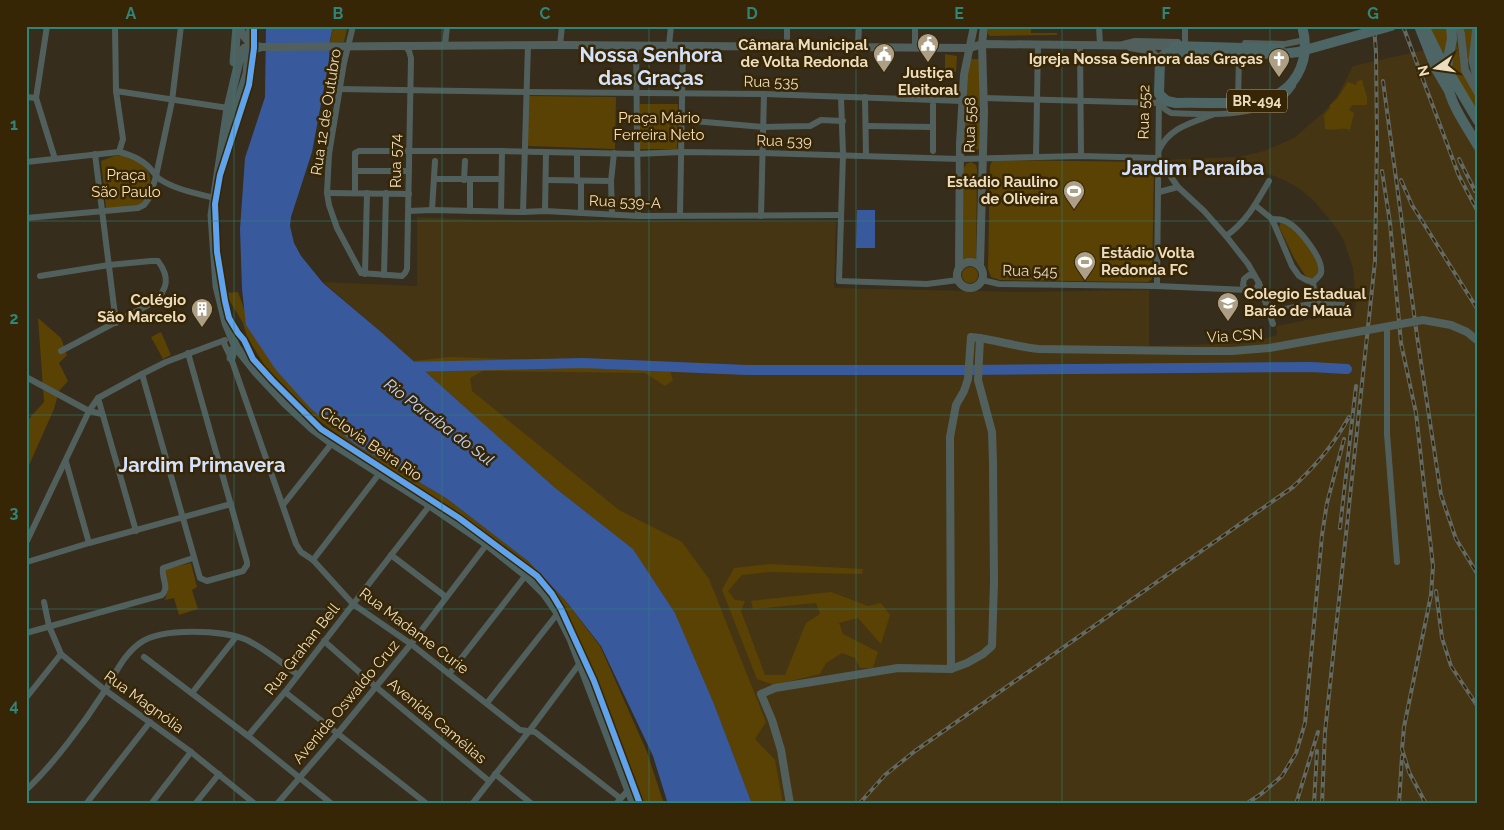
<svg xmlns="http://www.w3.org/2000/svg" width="1504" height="830" font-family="Raleway,sans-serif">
  <rect width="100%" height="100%" fill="#362d1c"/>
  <!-- built -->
  <polygon fill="#463512" points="1417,26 1478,26 1478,50 1432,70 1478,155 1478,804 752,804 714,704 554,487 381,332 323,282 417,286 417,217 486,220 836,222 834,288 1018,292 1149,290 1149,346 1249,343 1277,335 1276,326 1322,317 1354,314 1356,304 1353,268 1343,239 1334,225 1314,201 1300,189 1286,181 1272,175 1231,166 1167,169 1163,160 1238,157 1264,151 1294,138 1324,112 1338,95 1353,66 1425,50"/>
  <!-- green -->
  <g fill="#5a4204">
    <polygon points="333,26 348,26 344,42 330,43"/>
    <polygon points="988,26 1031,26 1031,33 1057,33 1057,35 990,36 988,34"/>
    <polygon points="1428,26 1451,26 1456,41 1461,67 1478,99 1478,115"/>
    <polygon points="1462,26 1475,26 1471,61 1468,61 1466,40"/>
    <polygon points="945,54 957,56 956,72 954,72 954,68 948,68 948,72 945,72"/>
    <polygon points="969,59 979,59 981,100 979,148 977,151 971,153 966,150 964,144 966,75"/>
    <path d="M1362,80L1367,97V105H1352L1349,110L1354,113L1350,130C1341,127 1334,131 1325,129L1324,115L1330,108V105L1337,99L1348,82L1356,85L1357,81Z"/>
    <polygon points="528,96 616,97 615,149 528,146"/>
    <polygon points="640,104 678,104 677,149 640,149"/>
    <path d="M127,155C133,159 142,163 146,169C155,178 150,202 138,207C131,209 114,207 106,208L101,161L114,156Z"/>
    <polygon points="1001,160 1151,162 1154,170 1152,279 1148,282 1000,280 991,277 988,269 990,166 992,161"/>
    <polygon points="971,162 976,165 977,169 976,260 963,260 964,168 966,164"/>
    <path d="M1282,220C1304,232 1312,250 1321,272L1312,279L1308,280L1294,258L1279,227Z"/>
    <circle cx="970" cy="275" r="8"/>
    <polygon points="238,292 248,320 311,409 356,445 446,498 528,561 565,600 600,646 647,752 664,804 639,804 594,681 562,611 552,594 537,576 378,465 308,412 265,366 247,337 243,323 225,293"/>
    <polygon points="38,318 61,338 67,355 59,363 68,381 59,391 54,409 26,472 26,422 44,402"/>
    <polygon points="161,332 171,355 163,359 151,337"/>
    <polygon points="450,357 668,364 673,380 665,386 645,373 483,371 470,378 472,391 619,510 682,542 709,579 766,722 755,739 775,760 783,804 752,804 714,704 675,613 633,549 554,487 413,361"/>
    <polygon points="191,563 197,587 192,590 198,609 179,615 174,598 165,600 168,591 165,573 166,569"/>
    <polygon points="770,564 863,569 862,574 769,572 742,575 728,591 735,600 745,601 741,611 765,675 785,675 806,623 820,614 816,603 753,609 751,601 831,592 868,606 881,603 890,615 881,644 858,618 839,623 843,634 878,652 873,668 860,668 855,658 842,653 826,663 820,674 774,685 757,679 722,590 734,568"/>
  </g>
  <!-- water -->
  <g fill="#385a9c">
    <polygon points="266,26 333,26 330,40 329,61 312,152 291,217 290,226 294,243 301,256 323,283 381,332 554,487 633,549 675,613 714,704 752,804 668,804 653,756 601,646 565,600 528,561 446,498 356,445 311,409 276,370 246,325 242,289 240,229 245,158 265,97"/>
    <polygon points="857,210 875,210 875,248 856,248"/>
  </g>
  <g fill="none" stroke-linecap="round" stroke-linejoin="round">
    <!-- river -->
    <polyline stroke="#385a9c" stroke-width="10" points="405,367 583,363 747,370 964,370 1311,367 1347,369"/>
    <!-- minor -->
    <g stroke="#52605d" stroke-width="6">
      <polyline points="47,26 36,98 55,159"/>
      <polyline points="115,26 116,91 123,139 119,152"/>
      <polyline points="353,26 344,63 329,154 327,193 329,205 337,228 361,273 402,276 405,273 407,269 411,58 409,51 405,46"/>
      <polyline points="1099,26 1100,45"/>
      <polyline points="1185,42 1185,26"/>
      <polyline points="1245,43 1285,44 1305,40"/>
      <polyline points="1123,44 1135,41 1178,42"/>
      <polyline points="445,45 447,26"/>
      <polyline points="560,45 562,26"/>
      <polyline points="636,45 638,216"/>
      <polyline points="669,45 671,26"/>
      <polyline points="1080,45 1081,156"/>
      <polyline points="787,46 787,26"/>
      <polyline points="858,46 859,26"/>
      <polyline points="915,47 915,26"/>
      <polyline points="1130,48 1153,52 1160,59"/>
      <polyline points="339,89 527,92 764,94 963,101"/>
      <polyline points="116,91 228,108"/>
      <polyline points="26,97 36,98"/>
      <polyline points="841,97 843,155 839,281 927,284 958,280"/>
      <polyline points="865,97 866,156"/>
      <polyline points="984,98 1159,103"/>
      <polyline points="1238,102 1239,56"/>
      <path d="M1159,103L1166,110L1171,113C1205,115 1272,119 1293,86"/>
      <polyline points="682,120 763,127 810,126 821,120 843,121"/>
      <polyline points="866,126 933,127"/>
      <path d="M1159,150C1169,128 1191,123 1212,115"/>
      <polyline points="933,151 933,105"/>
      <polyline points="577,153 577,181"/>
      <polyline points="95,154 116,323"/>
      <polyline points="1036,157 1038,44"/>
      <path d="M1158,158L1178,187L1204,211L1226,236L1248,264L1259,283L1256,289C1250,292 1246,290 1243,285L1244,279L1249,275L1255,276"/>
      <path d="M26,162L119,152C132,155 145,161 153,172C156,175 157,178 161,180C177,190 196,193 214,198"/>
      <polyline points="356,171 409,171"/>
      <polyline points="434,179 501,179"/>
      <polyline points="464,180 465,161"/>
      <polyline points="546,180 611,181"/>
      <polyline points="581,181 581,213"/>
      <polyline points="355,192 355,153 359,151 502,151 636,154 682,152 763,153 960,159 1081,156 1158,158"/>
      <polyline points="1159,192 1178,187"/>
      <polyline points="327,193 409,194"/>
      <polyline points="1256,206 1272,219 1292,266 1299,276 1306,280 1313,282"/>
      <polyline points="432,210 435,161"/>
      <polyline points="409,211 432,210 523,212 545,211 638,216 841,215"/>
      <polyline points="470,211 470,180"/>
      <polyline points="501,211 502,151"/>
      <polyline points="545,211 546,152"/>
      <polyline points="523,212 528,45"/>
      <polyline points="612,214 611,181 614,153"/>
      <polyline points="680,215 683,46"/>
      <polyline points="761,216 764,94"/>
      <polyline points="26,218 138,208 144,205 150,197 156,176 172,101 181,26"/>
      <path d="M1272,219C1278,219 1282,219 1287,222C1299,228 1324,259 1321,273C1320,276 1316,279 1313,282"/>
      <path d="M1226,236C1247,221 1257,202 1269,181"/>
      <polyline points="365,274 367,193"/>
      <polyline points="384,275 386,193"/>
      <path d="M40,276L109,265L151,261H158C170,277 168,289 154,302L61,351"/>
      <polyline points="982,280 999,284 1157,286 1247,290"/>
      <polyline points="1313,282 1316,303"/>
      <polyline points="1259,283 1273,324"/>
      <polyline points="1157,286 1159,94"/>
      <polyline points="1269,312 1316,303 1343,305"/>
      <polyline points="1387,327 1387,434 1397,562"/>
      <polyline points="223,341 231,358 296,544 301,552 313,560 353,604 411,644 520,730 535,732 620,798"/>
      <polyline points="142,374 200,578 207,581 243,571 247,565 247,562 188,353"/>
      <polyline points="26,377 89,411 98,398 142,374 166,362 225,340"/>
      <polyline points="98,398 136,531"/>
      <polyline points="66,462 89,543"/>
      <polyline points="283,505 332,443"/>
      <polyline points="26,543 89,411 102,414"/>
      <polyline points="391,555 446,597"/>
      <polyline points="313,560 379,474"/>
      <polyline points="27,562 89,543 231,504"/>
      <polyline points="44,602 49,626 61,654 105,690 191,752 255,804"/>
      <path d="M26,633L162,595C170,587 161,578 163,568L193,558"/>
      <polyline points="324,641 375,686 489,781"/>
      <polyline points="144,657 248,736 332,804"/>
      <polyline points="449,674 526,575"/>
      <polyline points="285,692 427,804"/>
      <polyline points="192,693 236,637"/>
      <polyline points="26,698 61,654"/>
      <polyline points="487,703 558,613"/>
      <polyline points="248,736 285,692 430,505"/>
      <polyline points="495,774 532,804"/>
      <path d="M26,790C53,765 84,723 104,692C115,675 123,655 140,643C161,627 224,630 247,640C265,649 282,663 298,675"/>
      <polyline points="86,804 150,722"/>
      <polyline points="151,804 191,752"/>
      <polyline points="195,804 219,774"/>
      <polyline points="277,804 338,733 411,644 487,544"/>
      <polyline points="472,804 530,730 580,663"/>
      <polyline points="616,804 629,789"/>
    </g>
    <!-- tertiary -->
    <g stroke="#52605d" stroke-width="8">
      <polyline points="1458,26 1461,34 1465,70 1478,93"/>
      <polyline points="403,46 560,45 970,48 982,44 1167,46"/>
      <circle cx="970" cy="275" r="13"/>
      <polyline points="980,266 984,112 982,44 984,26"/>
      <polyline points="959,267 960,144 964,75 974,26"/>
      <path d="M951,669L950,437L956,405L964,391L968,379L971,337C994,339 1016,347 1039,349L1192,351"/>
      <polyline points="790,804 781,750 772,720 761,694 775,688 898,668 951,669 967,663 983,654 992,646 994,582 993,461 992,432 978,380 980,338"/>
    </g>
    <!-- secondary -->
    <g stroke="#4d6160" stroke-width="9">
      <polyline points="1477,26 1473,61 1478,81"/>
      <polyline points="239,61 228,108 212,215 217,286 226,323 236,347 256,372 285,403 313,429 332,443 430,505 487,544 526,575 544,593 558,613 571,639 634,804"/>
      <polyline points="234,62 237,26"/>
      <polyline points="229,129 247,74 251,26"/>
      <polyline points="231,358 233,350 236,347"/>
    </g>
    <!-- primary -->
    <g stroke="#4d6565" stroke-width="10">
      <polyline points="1419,26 1436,69 1449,91"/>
      <polyline points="1451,26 1452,39"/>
      <polyline points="1425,28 1438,54 1478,121"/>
      <polyline points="1174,46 1280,49"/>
      <path d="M1183,52L1166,53L1160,59L1159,94L1167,101L1176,103C1203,102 1231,105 1257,101C1295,95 1312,61 1302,26"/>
    </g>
    <!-- rail casing -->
    <g stroke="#636a64" stroke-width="4">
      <g id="rail">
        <polyline points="1403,26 1459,176 1478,212"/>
        <polyline points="1383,81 1417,336 1441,495 1456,539 1478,575"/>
        <polyline points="1459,159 1475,191"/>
        <polyline points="1382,171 1390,223 1401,343 1416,413 1433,566 1431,595 1404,727 1402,749 1409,772 1426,804"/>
        <polyline points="1401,180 1412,205 1478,310"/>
        <polyline points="1340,528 1356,386"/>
        <polyline points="1436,591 1442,638 1451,666 1478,707"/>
        <path d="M859,804L885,775L915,751L1293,487C1318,463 1332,447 1349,417"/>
        <polyline points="1246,804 1261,794 1282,776 1296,753 1305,723 1322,535 1327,503 1344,439"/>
        <polyline points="1296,804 1318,732"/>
        <polyline points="1314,804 1317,751"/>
        <polyline points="1322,804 1325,732 1375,261 1377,142 1376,52 1374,26"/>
        <polyline points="1399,804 1402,756"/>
      </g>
    </g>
    <!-- rail -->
    <use href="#rail" stroke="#362605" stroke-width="2" stroke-dasharray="5.5" stroke-linecap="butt"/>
    <!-- tertiary-bridge -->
    <g stroke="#52605d" stroke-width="8">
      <path d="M240,26C242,38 249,43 260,47L403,46"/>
      <polyline points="237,55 244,48 253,44"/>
      <polyline points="1192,351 1232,351 1269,348 1423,320 1451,325 1467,332 1478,341"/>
    </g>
    <!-- secondary-bridge -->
    <polyline stroke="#4d6160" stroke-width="9" points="239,61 248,51 260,47"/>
    <!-- primary-bridge -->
    <g stroke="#4d6565" stroke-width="10">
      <path d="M1452,39C1450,50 1447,60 1447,71C1445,99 1465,123 1478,146"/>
      <polyline points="1183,52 1282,54 1298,52 1391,26"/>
    </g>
    <!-- cycleway casing -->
    <g stroke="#362605" stroke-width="9">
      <polyline id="cycleway" points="254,26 254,48 249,85 220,175 215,204 217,252 225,301 229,318 238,333 244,340 253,359 272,380 321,429 459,518 537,576 552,594 561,609 594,681 640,804"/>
    </g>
    <!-- cycleway -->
    <use href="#cycleway" stroke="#60a3ed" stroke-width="6"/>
  </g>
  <!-- grid -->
  <path fill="none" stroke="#30857a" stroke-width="1" stroke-opacity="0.55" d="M234,26V804M442,26V804M649,26V804M856,26V804M1062,26V804M1270,26V804M26,221H1478M26,415H1478M26,609H1478"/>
  <!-- icons -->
  <defs>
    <g id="civic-pin" transform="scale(1.125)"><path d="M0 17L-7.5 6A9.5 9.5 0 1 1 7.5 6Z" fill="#ad9f86" stroke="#362605"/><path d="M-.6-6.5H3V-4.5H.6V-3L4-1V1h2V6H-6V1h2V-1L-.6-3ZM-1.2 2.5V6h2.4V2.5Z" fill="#fff"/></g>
    <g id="church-pin" transform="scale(1.125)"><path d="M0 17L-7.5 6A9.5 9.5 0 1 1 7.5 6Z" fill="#ad9f86" stroke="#362605"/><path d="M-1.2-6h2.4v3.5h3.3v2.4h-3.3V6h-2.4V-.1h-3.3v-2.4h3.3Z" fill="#fff"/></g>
    <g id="stadium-pin" transform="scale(1.125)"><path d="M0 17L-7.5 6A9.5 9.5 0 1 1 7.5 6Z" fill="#ad9f86" stroke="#362605"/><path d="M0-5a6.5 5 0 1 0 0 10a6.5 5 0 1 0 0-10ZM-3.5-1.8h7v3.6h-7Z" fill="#fff"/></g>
    <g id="school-pin" transform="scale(1.125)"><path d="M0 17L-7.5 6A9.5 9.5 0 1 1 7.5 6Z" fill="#ad9f86" stroke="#362605"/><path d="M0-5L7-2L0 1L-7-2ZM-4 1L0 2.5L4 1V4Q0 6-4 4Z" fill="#fff"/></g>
    <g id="building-pin" transform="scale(1.125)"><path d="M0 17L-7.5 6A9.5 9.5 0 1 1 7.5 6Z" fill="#ad9f86" stroke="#362605"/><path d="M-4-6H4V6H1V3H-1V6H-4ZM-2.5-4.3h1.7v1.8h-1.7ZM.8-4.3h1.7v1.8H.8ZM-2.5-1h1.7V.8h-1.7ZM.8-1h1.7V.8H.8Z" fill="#fff"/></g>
  </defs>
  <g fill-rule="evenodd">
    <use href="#civic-pin" x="928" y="44"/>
    <use href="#civic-pin" x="884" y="54"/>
    <use href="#church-pin" x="1279" y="59"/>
    <use href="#stadium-pin" x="1074" y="191"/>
    <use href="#stadium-pin" x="1085" y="262"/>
    <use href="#school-pin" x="1228" y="303"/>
    <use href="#building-pin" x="202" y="309"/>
  </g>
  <g text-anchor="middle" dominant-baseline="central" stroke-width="5" stroke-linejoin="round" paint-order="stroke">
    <!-- shield labels -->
    <rect fill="#362605" stroke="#b6a687" stroke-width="1" x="1227" y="89.5" width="60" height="23" rx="4"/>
    <g font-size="14" font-weight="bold" fill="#edddbf">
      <text x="1257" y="101">BR-494</text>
    </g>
    <!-- poi labels -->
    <g font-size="15" font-weight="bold" fill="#edddbf" stroke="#362605" text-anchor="end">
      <text x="868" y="45">Câmara Municipal<tspan x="868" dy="17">de Volta Redonda</tspan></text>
      <text x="1263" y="59">Igreja Nossa Senhora das Graças</text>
      <text x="928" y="73" text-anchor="middle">Justiça<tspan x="928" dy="17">Eleitoral</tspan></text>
      <text x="1058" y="182">Estádio Raulino<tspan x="1058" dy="17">de Oliveira</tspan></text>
      <text x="1101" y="253" text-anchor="start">Estádio Volta<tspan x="1101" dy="17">Redonda FC</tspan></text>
      <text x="1244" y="294" text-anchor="start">Colegio Estadual<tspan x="1244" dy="17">Barão de Mauá</tspan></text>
      <text x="186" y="300">Colégio<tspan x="186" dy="17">São Marcelo</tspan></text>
    </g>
    <!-- street labels -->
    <g font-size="15" fill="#edddbf" stroke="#362605">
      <text transform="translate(771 82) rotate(1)">Rua 535</text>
      <text transform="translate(326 112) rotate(-81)">Rua 12 de Outubro</text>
      <text transform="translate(1144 112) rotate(-89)">Rua 552</text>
      <text transform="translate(970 125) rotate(-89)">Rua 558</text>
      <text transform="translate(784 141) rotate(1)">Rua 539</text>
      <text transform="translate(396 161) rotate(-90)">Rua 574</text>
      <text transform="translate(625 202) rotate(2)">Rua 539-A</text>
      <text transform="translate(1030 271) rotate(1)">Rua 545</text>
      <text transform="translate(1235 336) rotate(-3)">Via CSN</text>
      <text transform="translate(371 444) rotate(34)">Ciclovia Beira Rio</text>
      <text transform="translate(414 631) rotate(37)">Rua Madame Curie</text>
      <text transform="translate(302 649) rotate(-52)">Rua Grahan Bell</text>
      <text transform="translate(144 702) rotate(36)">Rua Magnólia</text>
      <text transform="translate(346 702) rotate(-50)">Avenida Oswaldo Cruz</text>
      <text transform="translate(437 721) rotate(40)">Avenida Camélias</text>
    </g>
    <!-- park labels -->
    <g font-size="15" fill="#f9e1b5" stroke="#362605">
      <text x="659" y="118">Praça Mário<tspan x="659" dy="17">Ferreira Neto</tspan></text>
      <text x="126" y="175">Praça<tspan x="126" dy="17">São Paulo</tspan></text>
    </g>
    <!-- water labels -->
    <g font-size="16" font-style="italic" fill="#bed5fe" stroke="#362605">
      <text transform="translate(439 422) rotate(37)">Rio Paraíba do Sul</text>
    </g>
    <!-- district labels -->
    <g font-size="20" font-weight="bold" fill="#d3e2fd" stroke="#362605">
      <text x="651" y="55">Nossa Senhora<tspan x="651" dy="23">das Graças</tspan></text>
      <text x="1193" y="168">Jardim Paraíba</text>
      <text x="202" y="465">Jardim Primavera</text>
    </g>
  </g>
  <!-- border -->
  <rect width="1504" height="830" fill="none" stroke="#362605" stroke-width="55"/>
  <!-- north arrow -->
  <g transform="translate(1436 68) rotate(257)" stroke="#362605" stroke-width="4" paint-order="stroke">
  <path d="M0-4L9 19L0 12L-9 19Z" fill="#edddbf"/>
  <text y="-8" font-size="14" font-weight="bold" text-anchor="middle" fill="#edddbf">N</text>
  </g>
  <rect x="28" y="28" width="1448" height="774" fill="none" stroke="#30857a" stroke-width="2"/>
  <g font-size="16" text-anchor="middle" font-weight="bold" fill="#30857a">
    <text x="131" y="19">A</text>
    <text x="338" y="19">B</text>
    <text x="545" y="19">C</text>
    <text x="752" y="19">D</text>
    <text x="959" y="19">E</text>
    <text x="1166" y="19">F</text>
    <text x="1373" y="19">G</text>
    <text x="14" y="130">1</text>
    <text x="14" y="324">2</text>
    <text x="14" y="518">3</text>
    <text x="14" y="711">4</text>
  </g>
</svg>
